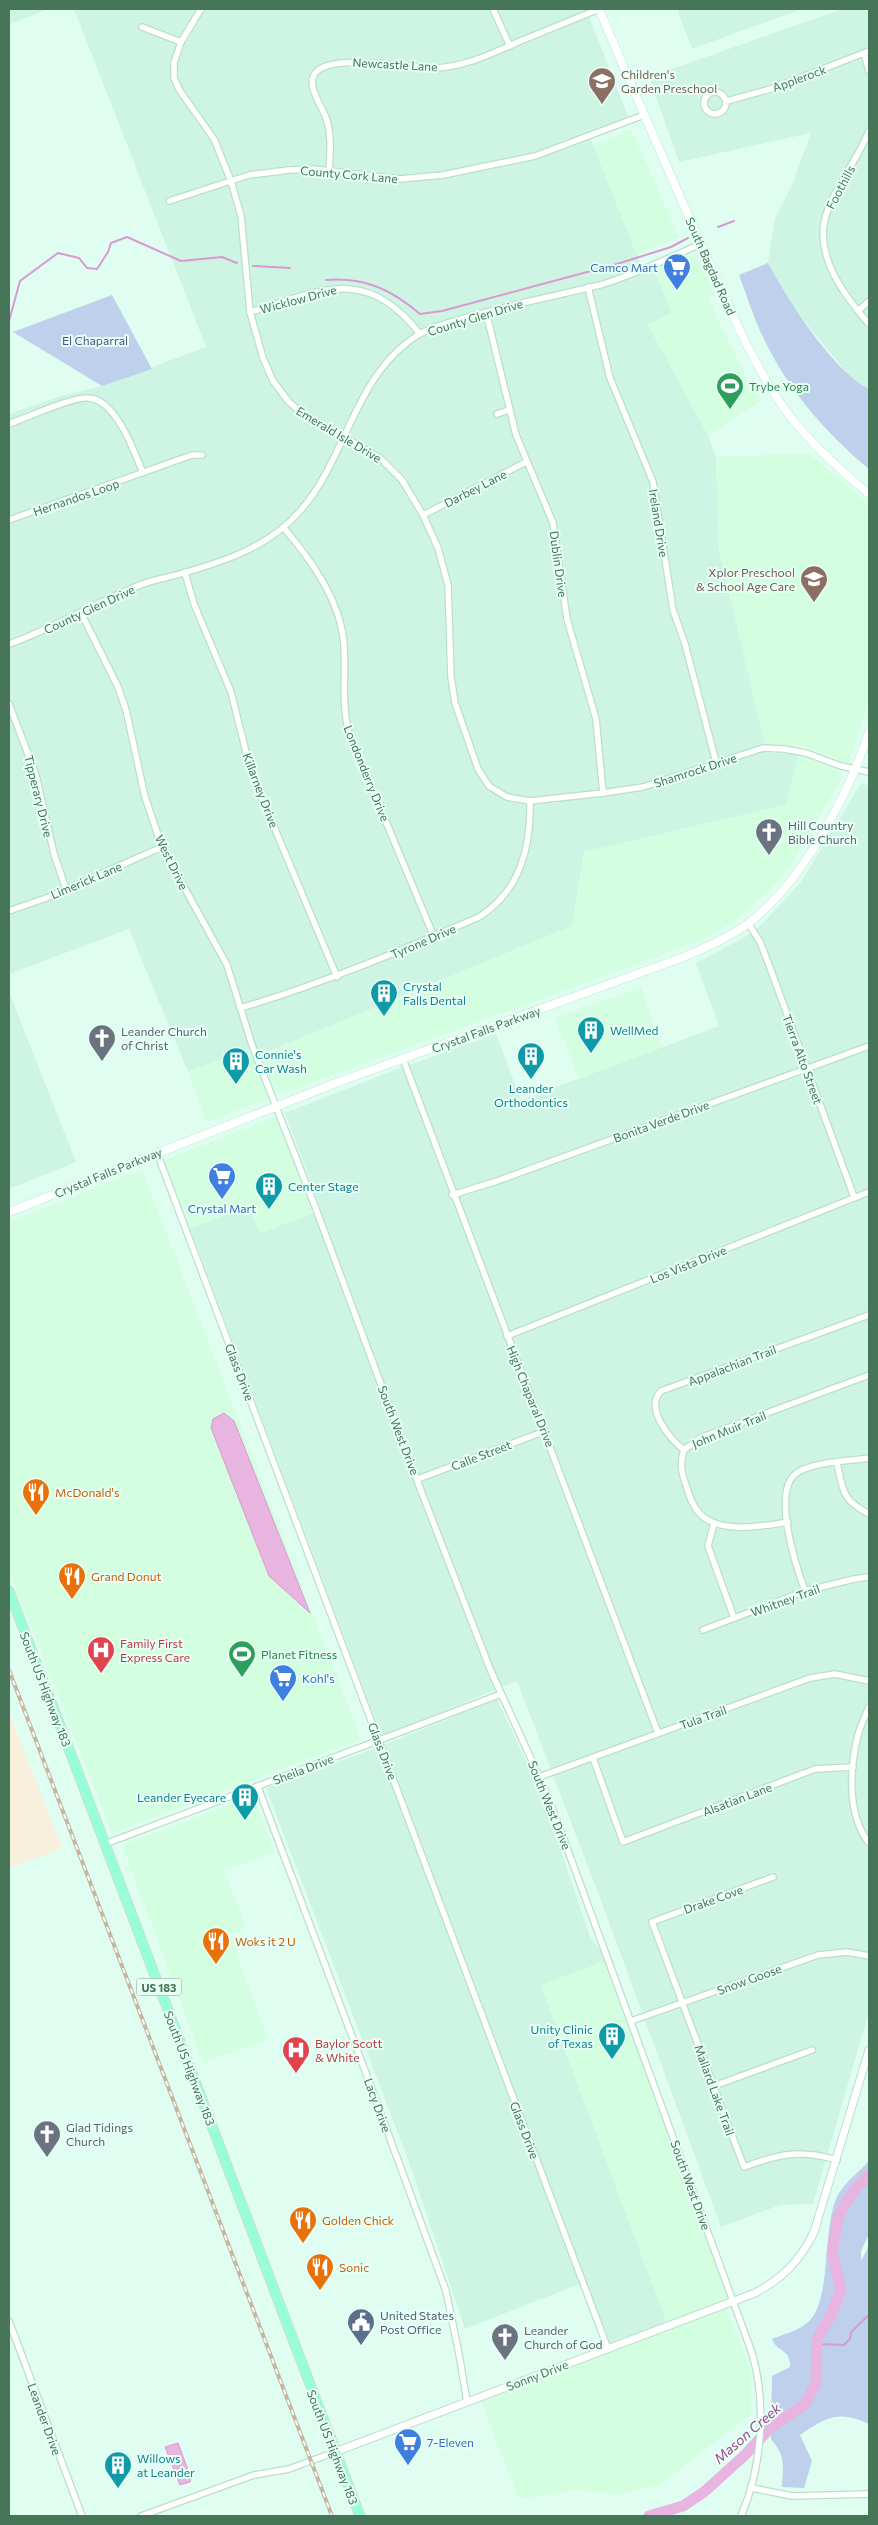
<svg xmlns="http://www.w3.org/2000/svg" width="878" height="2525" font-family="Commissioner,sans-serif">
  <rect width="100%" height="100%" fill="#e0fdf2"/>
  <!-- residential -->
  <g fill="#cef5e4">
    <polygon points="9,9 48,9 9,25"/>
    <polygon points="74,9 586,9 629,119 589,135 644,273 654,269 672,313 648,325 708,435 716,457 719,549 767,753 799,754 786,805 584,852 572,926 253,1058 249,1049 188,1072 129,929 9,974 9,414 61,396 102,386 206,347"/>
    <polygon points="677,9 802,9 692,49"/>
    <polygon points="842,9 869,9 869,389 854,381 814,333 791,304 768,263 775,218 792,185 811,133 679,162 649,77"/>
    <polygon points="861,783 869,786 869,2012 813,2204 780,2205 721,2227 597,1890 517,1681 385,1735 380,1732 190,1228 249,1206 260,1233 321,1210 285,1113 392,1071 496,1034 521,1100 719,1026 696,963 745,937 761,925 801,882"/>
    <polygon points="9,992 76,1162 9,1189"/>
    <polygon points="497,1699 543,1797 590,1937 609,1960 541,1985 668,2326 608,2349 582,2283 465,2329 409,2162 266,1788 381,1746"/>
  </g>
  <!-- commercial -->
  <g fill="#d3ffe0">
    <polygon points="631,129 679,237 637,255 593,145"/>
    <polygon points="695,253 714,294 708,297 720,324 750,384 761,401 708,435 648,325 672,313 654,269"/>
    <polygon points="808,453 869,504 869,700 850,759 847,763 802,746 765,745 719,549 716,457"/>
    <polygon points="799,754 837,770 841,774 841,779 792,863 773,887 732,923 696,942 632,966 281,1094 275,1091 261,1055 572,926 584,852 786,805"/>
    <polygon points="641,987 662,1047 579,1078 555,1018"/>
    <polygon points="250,1049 268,1096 265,1100 206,1122 188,1072"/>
    <polygon points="276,1117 313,1213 259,1233 248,1206 190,1228 164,1160"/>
    <polygon points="142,1169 361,1739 112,1833 9,1571 9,1222"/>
    <polygon points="253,1796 274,1852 224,1871 246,1927 229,1934 268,2039 203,2063 122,1845"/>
    <polygon points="609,1960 733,2301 726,2309 747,2360 751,2377 751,2414 658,2486 617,2494 576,2490 519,2499 479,2397 668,2326 541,1985"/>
  </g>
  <!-- education -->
  <polygon fill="#f9efdd" points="9,1712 62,1848 9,1868"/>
  <!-- green -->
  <g fill="#bed0eb">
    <path d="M768,263C789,301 831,369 869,389V469C826,433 788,390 764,339C754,319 747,296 739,275Z"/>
    <polygon points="112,295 152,369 102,386 13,332"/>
    <path d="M869,2161V2234L861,2251V2261L869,2246V2424C838,2410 827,2417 800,2435L812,2461L804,2488L782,2487C783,2464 786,2457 771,2439L772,2376L790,2367C791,2348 777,2353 772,2339C784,2334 798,2331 807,2323C833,2303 821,2226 838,2195C845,2182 860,2171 869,2161Z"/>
  </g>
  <!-- water -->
  <g fill="#e8b4e0" stroke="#da9ad0">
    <polygon points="224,1413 234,1421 310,1613 269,1576 211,1428 213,1419"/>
    <polygon points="178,2443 191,2478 190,2482 180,2485 165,2447"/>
  </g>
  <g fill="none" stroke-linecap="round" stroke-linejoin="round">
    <!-- stream -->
    <g stroke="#da9ad0" stroke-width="2">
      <polyline points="718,227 734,221"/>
      <polyline points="253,266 290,268"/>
      <path d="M326,280C364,277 391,289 420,314L442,311L617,264L671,247L688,238"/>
      <polyline points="9,321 20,281 58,253 79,258 87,268 97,269 108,252 111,243 127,237 181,261 222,257 237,263"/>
      <polyline points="817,2344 844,2345 850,2339 851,2332 869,2315"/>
    </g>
    <!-- river -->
    <polyline stroke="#e8b4e0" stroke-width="11" points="649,2516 683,2506 704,2492 745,2455 770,2428 805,2404 816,2383 817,2339 831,2315 841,2290 832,2253 838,2217 854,2190 869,2175"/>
    <!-- minor casing -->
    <g stroke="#b9e0cb" stroke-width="8">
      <g id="minor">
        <polyline points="201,9 181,42 174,63 174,78 180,91 214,139 231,181 241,216 250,312 263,358 273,381 289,402 303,414 380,458 402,480 423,515 438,548 448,585 451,677 455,703 478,769 489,786 507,797 530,801 603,793 643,787 763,748 784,749 806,753 841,766 869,772"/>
        <polyline points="493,9 510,46"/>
        <polyline points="142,27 181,42"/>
        <polyline points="864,53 869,71"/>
        <circle cx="715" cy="103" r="11"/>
        <polyline points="727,101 774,88 869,51"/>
        <path d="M869,131C858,159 837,183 827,212C812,254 844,295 869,324"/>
        <path d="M329,171C330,154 332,134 326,118C322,106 307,87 314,75C327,51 410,69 435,68C465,67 491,54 518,42C545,31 572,20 599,9"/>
        <polyline points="169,201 249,175 289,170 313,169 400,179 443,175 535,156 644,115"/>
        <polyline points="588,287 610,378 653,482 673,610 685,644 716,762"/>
        <polyline points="858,311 869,301"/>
        <path d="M250,312C320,291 366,264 420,334"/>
        <polyline points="486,312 516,435 553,523 567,619 596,719 603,793"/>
        <polyline points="497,414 509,410"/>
        <path d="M9,424C26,418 73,396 89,398C116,400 134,451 143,473"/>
        <polyline points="423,515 526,462"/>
        <polyline points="9,520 192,455 202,455"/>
        <path d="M284,528C311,560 341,601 344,645C346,675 341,703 349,733L434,937"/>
        <polyline points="185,573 194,604 231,692 251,772 337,977"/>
        <path d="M81,613L118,687L126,710L145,797L162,847L227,965L252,1045L316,1209L406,1452L490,1669L548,1796L752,2353C767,2405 762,2467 741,2516"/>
        <path d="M9,644C53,629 92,604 135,587C150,580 167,578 183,573C226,561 270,546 300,511C347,458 354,375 418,335C433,326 452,322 469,317C512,304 556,296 600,285C635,275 668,258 701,244"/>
        <polyline points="9,704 36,775 54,854 66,889"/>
        <polyline points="9,911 49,897 162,847"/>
        <polyline points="748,923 760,942 769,965 854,1197"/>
        <path d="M240,1008C322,984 400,951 479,917C520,891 531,848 530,801"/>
        <polyline points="403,1059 658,1733"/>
        <polyline points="157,1153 608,2349"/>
        <polyline points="452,1195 497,1181 869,1046"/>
        <polyline points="507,1336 869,1192"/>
        <path d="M684,1450C670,1439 644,1408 661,1391L869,1315"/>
        <path d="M837,1463C843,1491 842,1500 869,1514"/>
        <polyline points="418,1479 545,1431"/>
        <path d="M788,1522C764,1526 721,1534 701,1515C693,1507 690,1498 687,1488C682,1475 679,1463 684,1450L700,1438L869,1375"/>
        <polyline points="714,1523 708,1546 734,1618"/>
        <path d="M805,1591C796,1566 770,1489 798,1472C814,1462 850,1461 869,1458"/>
        <polyline points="703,1630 805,1591 854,1579 869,1577"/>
        <path d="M869,1707C865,1717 859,1728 857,1739C849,1773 848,1816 869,1843"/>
        <polyline points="593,1758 623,1842 815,1769 853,1767"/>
        <polyline points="539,1777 810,1678 835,1674 869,1681"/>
        <polyline points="258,1787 367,2076 446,2291 459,2354 467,2402"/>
        <polyline points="105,1844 501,1694"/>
        <path d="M773,1877L652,1922L744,2167C779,2154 800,2149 837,2160"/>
        <polyline points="631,2021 818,1955 847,1952 869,1956"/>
        <polyline points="714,2086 812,2050"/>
        <polyline points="9,2321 82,2516"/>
        <polyline points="752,2488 792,2496 869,2494"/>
        <polyline points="141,2516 254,2475 289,2469 335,2452"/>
      </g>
    </g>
    <!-- tertiary casing -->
    <g stroke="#b9e0cb" stroke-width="9">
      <path id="tertiary" d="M335,2452L755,2293C783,2278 800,2261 814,2232L869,2050"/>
    </g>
    <!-- secondary casing -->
    <g stroke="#bbe9d1" stroke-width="9">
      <g id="secondary">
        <path d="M599,9C632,87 666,165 700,242C726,299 749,359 786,411C809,442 839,469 869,494"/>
        <path d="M9,1212L333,1084L681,958C705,948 728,938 749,923C803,881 848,796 869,732"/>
      </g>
    </g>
    <!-- primary casing -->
    <g stroke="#cfdbd3" stroke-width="11">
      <polyline id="primary" points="9,1591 360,2516"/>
    </g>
    <!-- minor -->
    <use href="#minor" stroke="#fff" stroke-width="5.5"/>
    <!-- tertiary -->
    <use href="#tertiary" stroke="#fff" stroke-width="7"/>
    <!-- secondary -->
    <use href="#secondary" stroke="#fff" stroke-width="8"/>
    <!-- primary -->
    <use href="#primary" stroke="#96ffd8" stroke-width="9"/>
    <!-- rail casing -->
    <g stroke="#c7b59f" stroke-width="4">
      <polyline id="rail" points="9,1670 332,2516"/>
    </g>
    <!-- rail -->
    <use href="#rail" stroke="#e8fff6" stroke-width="2" stroke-dasharray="5.5" stroke-linecap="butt"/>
  </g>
  <!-- icons -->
  <defs>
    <g id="school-pin" transform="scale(1.4375)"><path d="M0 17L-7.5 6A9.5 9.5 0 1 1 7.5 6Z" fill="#8d6e63" stroke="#e8fff6"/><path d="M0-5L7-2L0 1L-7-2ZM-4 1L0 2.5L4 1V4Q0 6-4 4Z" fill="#fff"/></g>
    <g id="supermarket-pin" transform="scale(1.4375)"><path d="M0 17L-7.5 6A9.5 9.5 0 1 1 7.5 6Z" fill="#3f7fe0" stroke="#e8fff6"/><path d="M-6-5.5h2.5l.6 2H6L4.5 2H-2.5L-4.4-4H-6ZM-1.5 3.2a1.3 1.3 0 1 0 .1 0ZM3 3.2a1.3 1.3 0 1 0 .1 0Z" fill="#fff"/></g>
    <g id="stadium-pin" transform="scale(1.4375)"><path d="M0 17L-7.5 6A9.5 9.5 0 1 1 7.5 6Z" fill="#2e9e5b" stroke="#e8fff6"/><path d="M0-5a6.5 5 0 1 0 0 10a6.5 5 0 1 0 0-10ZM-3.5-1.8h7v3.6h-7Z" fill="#fff"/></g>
    <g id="church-pin" transform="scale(1.4375)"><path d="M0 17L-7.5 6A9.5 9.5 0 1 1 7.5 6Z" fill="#6b7280" stroke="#e8fff6"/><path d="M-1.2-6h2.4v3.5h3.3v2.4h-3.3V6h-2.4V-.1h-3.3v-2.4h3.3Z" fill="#fff"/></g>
    <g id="building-pin" transform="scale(1.4375)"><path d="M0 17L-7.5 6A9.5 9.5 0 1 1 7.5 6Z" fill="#0f9aa8" stroke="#e8fff6"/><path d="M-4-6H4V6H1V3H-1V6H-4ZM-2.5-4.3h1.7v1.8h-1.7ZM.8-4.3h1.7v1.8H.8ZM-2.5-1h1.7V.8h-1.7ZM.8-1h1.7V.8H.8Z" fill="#fff"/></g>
    <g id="restaurant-pin" transform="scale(1.4375)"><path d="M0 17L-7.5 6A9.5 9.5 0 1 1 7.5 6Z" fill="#e8710a" stroke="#e8fff6"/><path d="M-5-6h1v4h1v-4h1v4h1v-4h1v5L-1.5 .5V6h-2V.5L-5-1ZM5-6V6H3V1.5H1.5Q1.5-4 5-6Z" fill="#fff"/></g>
    <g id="hospital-pin" transform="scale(1.4375)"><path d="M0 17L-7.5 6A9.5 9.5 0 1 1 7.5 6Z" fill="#e0444e" stroke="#e8fff6"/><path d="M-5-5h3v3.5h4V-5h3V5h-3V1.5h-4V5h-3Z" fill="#fff"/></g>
    <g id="civic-pin" transform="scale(1.4375)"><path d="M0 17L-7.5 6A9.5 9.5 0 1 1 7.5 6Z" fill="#5c6f8a" stroke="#e8fff6"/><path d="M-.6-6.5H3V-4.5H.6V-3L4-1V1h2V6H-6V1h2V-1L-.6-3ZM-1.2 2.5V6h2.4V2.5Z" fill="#fff"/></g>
  </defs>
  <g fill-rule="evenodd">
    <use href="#school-pin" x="602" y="81"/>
    <use href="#supermarket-pin" x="677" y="267"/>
    <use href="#stadium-pin" x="730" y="386"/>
    <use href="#school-pin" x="814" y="579"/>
    <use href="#church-pin" x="769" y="832"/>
    <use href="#building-pin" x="384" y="993"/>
    <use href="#building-pin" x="591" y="1030"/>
    <use href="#church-pin" x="102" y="1038"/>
    <use href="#building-pin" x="531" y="1056"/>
    <use href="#building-pin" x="236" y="1061"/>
    <use href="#supermarket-pin" x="222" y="1176"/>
    <use href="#building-pin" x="269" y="1186"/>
    <use href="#restaurant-pin" x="36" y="1492"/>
    <use href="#restaurant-pin" x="72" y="1576"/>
    <use href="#hospital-pin" x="101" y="1650"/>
    <use href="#stadium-pin" x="242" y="1654"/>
    <use href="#supermarket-pin" x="283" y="1678"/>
    <use href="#building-pin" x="245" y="1797"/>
    <use href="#restaurant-pin" x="216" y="1941"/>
    <use href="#building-pin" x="612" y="2036"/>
    <use href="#hospital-pin" x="296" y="2050"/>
    <use href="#church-pin" x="47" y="2134"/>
    <use href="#restaurant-pin" x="303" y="2220"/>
    <use href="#restaurant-pin" x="320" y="2267"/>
    <use href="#civic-pin" x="361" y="2322"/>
    <use href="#church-pin" x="505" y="2337"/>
    <use href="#supermarket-pin" x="408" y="2442"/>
    <use href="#building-pin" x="118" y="2465"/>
  </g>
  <g text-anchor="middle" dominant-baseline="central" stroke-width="4" stroke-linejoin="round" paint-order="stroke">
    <!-- shield labels -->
    <rect fill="#e8fff6" stroke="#779f87" stroke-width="1" x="136.5" y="1978.5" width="45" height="17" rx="4"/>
    <g font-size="11" font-weight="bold" fill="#467657">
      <text x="159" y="1987">US 183</text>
    </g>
    <!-- street labels -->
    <g font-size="12" fill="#467657" stroke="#e8fff6">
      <text transform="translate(395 64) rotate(3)">Newcastle Lane</text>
      <text transform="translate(799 78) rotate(-20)">Applerock</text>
      <text transform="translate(349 174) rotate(5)">County Cork Lane</text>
      <text transform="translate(840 187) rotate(-62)">Foothills</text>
      <text transform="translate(711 266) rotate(66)">South Bagdad Road</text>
      <text transform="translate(298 299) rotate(-15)">Wicklow Drive</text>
      <text transform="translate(475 317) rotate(-17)">County Glen Drive</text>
      <text transform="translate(339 434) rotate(31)">Emerald Isle Drive</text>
      <text transform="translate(475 488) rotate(-27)">Darbey Lane</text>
      <text transform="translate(76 497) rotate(-19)">Hernandos Loop</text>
      <text transform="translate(659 523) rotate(81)">Ireland Drive</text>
      <text transform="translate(559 564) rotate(82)">Dublin Drive</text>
      <text transform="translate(89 609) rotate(-25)">County Glen Drive</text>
      <text transform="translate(695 770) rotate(-18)">Shamrock Drive</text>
      <text transform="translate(367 773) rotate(68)">Londonderry Drive</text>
      <text transform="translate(261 790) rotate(69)">Killarney Drive</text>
      <text transform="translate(39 796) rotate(76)">Tipperary Drive</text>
      <text transform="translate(172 862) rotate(64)">West Drive</text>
      <text transform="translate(86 880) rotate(-23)">Limerick Lane</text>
      <text transform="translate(423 941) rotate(-23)">Tyrone Drive</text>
      <text transform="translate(486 1029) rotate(-20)">Crystal Falls Parkway</text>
      <text transform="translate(803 1059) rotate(70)">Tierra Alto Street</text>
      <text transform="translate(661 1121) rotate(-20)">Bonita Verde Drive</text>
      <text transform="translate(108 1172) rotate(-22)">Crystal Falls Parkway</text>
      <text transform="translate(688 1264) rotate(-22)">Los Vista Drive</text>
      <text transform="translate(732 1365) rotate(-21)">Appalachian Trail</text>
      <text transform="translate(240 1372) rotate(69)">Glass Drive</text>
      <text transform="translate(531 1396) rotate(68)">High Chaparal Drive</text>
      <text transform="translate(729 1429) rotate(-22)">John Muir Trail</text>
      <text transform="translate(399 1430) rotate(69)">South West Drive</text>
      <text transform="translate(481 1455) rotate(-21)">Calle Street</text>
      <text transform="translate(785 1600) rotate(-20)">Whitney Trail</text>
      <text transform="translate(46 1689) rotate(69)">South US Highway 183</text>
      <text transform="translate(703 1717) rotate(-20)">Tula Trail</text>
      <text transform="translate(383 1751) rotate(69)">Glass Drive</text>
      <text transform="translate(303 1769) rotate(-21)">Sheila Drive</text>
      <text transform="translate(737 1799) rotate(-21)">Alsatian Lane</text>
      <text transform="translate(550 1805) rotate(68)">South West Drive</text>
      <text transform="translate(713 1899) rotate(-20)">Drake Cove</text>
      <text transform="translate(749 1979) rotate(-20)">Snow Goose</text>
      <text transform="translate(190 2068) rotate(69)">South US Highway 183</text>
      <text transform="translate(715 2090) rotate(70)">Mallard Lake Trail</text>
      <text transform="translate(378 2105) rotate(70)">Lacy Drive</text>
      <text transform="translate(525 2130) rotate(69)">Glass Drive</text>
      <text transform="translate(691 2185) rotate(70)">South West Drive</text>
      <text transform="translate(537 2375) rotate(-21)">Sonny Drive</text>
      <text transform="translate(45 2419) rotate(70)">Leander Drive</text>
      <text transform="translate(333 2447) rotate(69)">South US Highway 183</text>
    </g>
    <!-- education labels -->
    <g font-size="12" fill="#785e54" stroke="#e8fff6" text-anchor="start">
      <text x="621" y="74">Children's<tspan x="621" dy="14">Garden Preschool</tspan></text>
      <text x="795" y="572" text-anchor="end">Xplor Preschool<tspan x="795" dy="14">&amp; School Age Care</tspan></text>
    </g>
    <!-- shop labels -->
    <g font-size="12" fill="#366cbe" stroke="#e8fff6" text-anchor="start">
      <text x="658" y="267" text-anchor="end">Camco Mart</text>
      <text x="222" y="1208" text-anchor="middle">Crystal Mart</text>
      <text x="302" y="1678">Kohl's</text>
      <text x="427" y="2442">7-Eleven</text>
    </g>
    <!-- park labels -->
    <g font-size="12" fill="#425788" stroke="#e8fff6">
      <text x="95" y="340">El Chaparral</text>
    </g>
    <!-- leisure labels -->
    <g font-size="12" fill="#27864d" stroke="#e8fff6" text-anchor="start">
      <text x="749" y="386">Trybe Yoga</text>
      <text x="261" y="1654">Planet Fitness</text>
    </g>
    <!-- worship labels -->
    <g font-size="12" fill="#5b616d" stroke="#e8fff6" text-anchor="start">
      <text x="788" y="825">Hill Country<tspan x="788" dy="14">Bible Church</tspan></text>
      <text x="121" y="1031">Leander Church<tspan x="121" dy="14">of Christ</tspan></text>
      <text x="66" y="2127">Glad Tidings<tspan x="66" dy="14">Church</tspan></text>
      <text x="524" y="2330">Leander<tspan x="524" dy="14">Church of God</tspan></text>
    </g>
    <!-- culture labels -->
    <g font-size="12" fill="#0d838f" stroke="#e8fff6" text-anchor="start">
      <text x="403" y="986">Crystal<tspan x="403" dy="14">Falls Dental</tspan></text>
      <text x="610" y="1030">WellMed</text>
      <text x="255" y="1054">Connie's<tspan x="255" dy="14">Car Wash</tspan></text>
      <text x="531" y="1088" text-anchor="middle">Leander<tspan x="531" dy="14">Orthodontics</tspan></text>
      <text x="288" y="1186">Center Stage</text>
      <text x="226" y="1797" text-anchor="end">Leander Eyecare</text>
      <text x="593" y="2029" text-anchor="end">Unity Clinic<tspan x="593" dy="14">of Texas</tspan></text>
      <text x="137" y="2458">Willows<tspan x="137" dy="14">at Leander</tspan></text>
    </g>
    <!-- food labels -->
    <g font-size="12" fill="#c56008" stroke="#e8fff6" text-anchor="start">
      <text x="55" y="1492">McDonald's</text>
      <text x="91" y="1576">Grand Donut</text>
      <text x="235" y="1941">Woks it 2 U</text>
      <text x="322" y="2220">Golden Chick</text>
      <text x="339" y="2267">Sonic</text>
    </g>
    <!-- health labels -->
    <g font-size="12" fill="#be3a42" stroke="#e8fff6" text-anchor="start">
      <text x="120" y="1643">Family First<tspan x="120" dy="14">Express Care</tspan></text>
      <text x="315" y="2043">Baylor Scott<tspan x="315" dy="14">&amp; White</tspan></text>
    </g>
    <!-- service labels -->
    <g font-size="12" fill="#4e5e75" stroke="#e8fff6" text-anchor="start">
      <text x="380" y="2315">United States<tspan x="380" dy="14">Post Office</tspan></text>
    </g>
    <!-- water labels -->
    <g font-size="14" font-style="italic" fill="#a04791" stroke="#e8fff6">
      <text transform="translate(747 2433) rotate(-41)">Mason Creek</text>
    </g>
  </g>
  <!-- border -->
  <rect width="878" height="2525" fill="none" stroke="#467657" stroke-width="20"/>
</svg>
